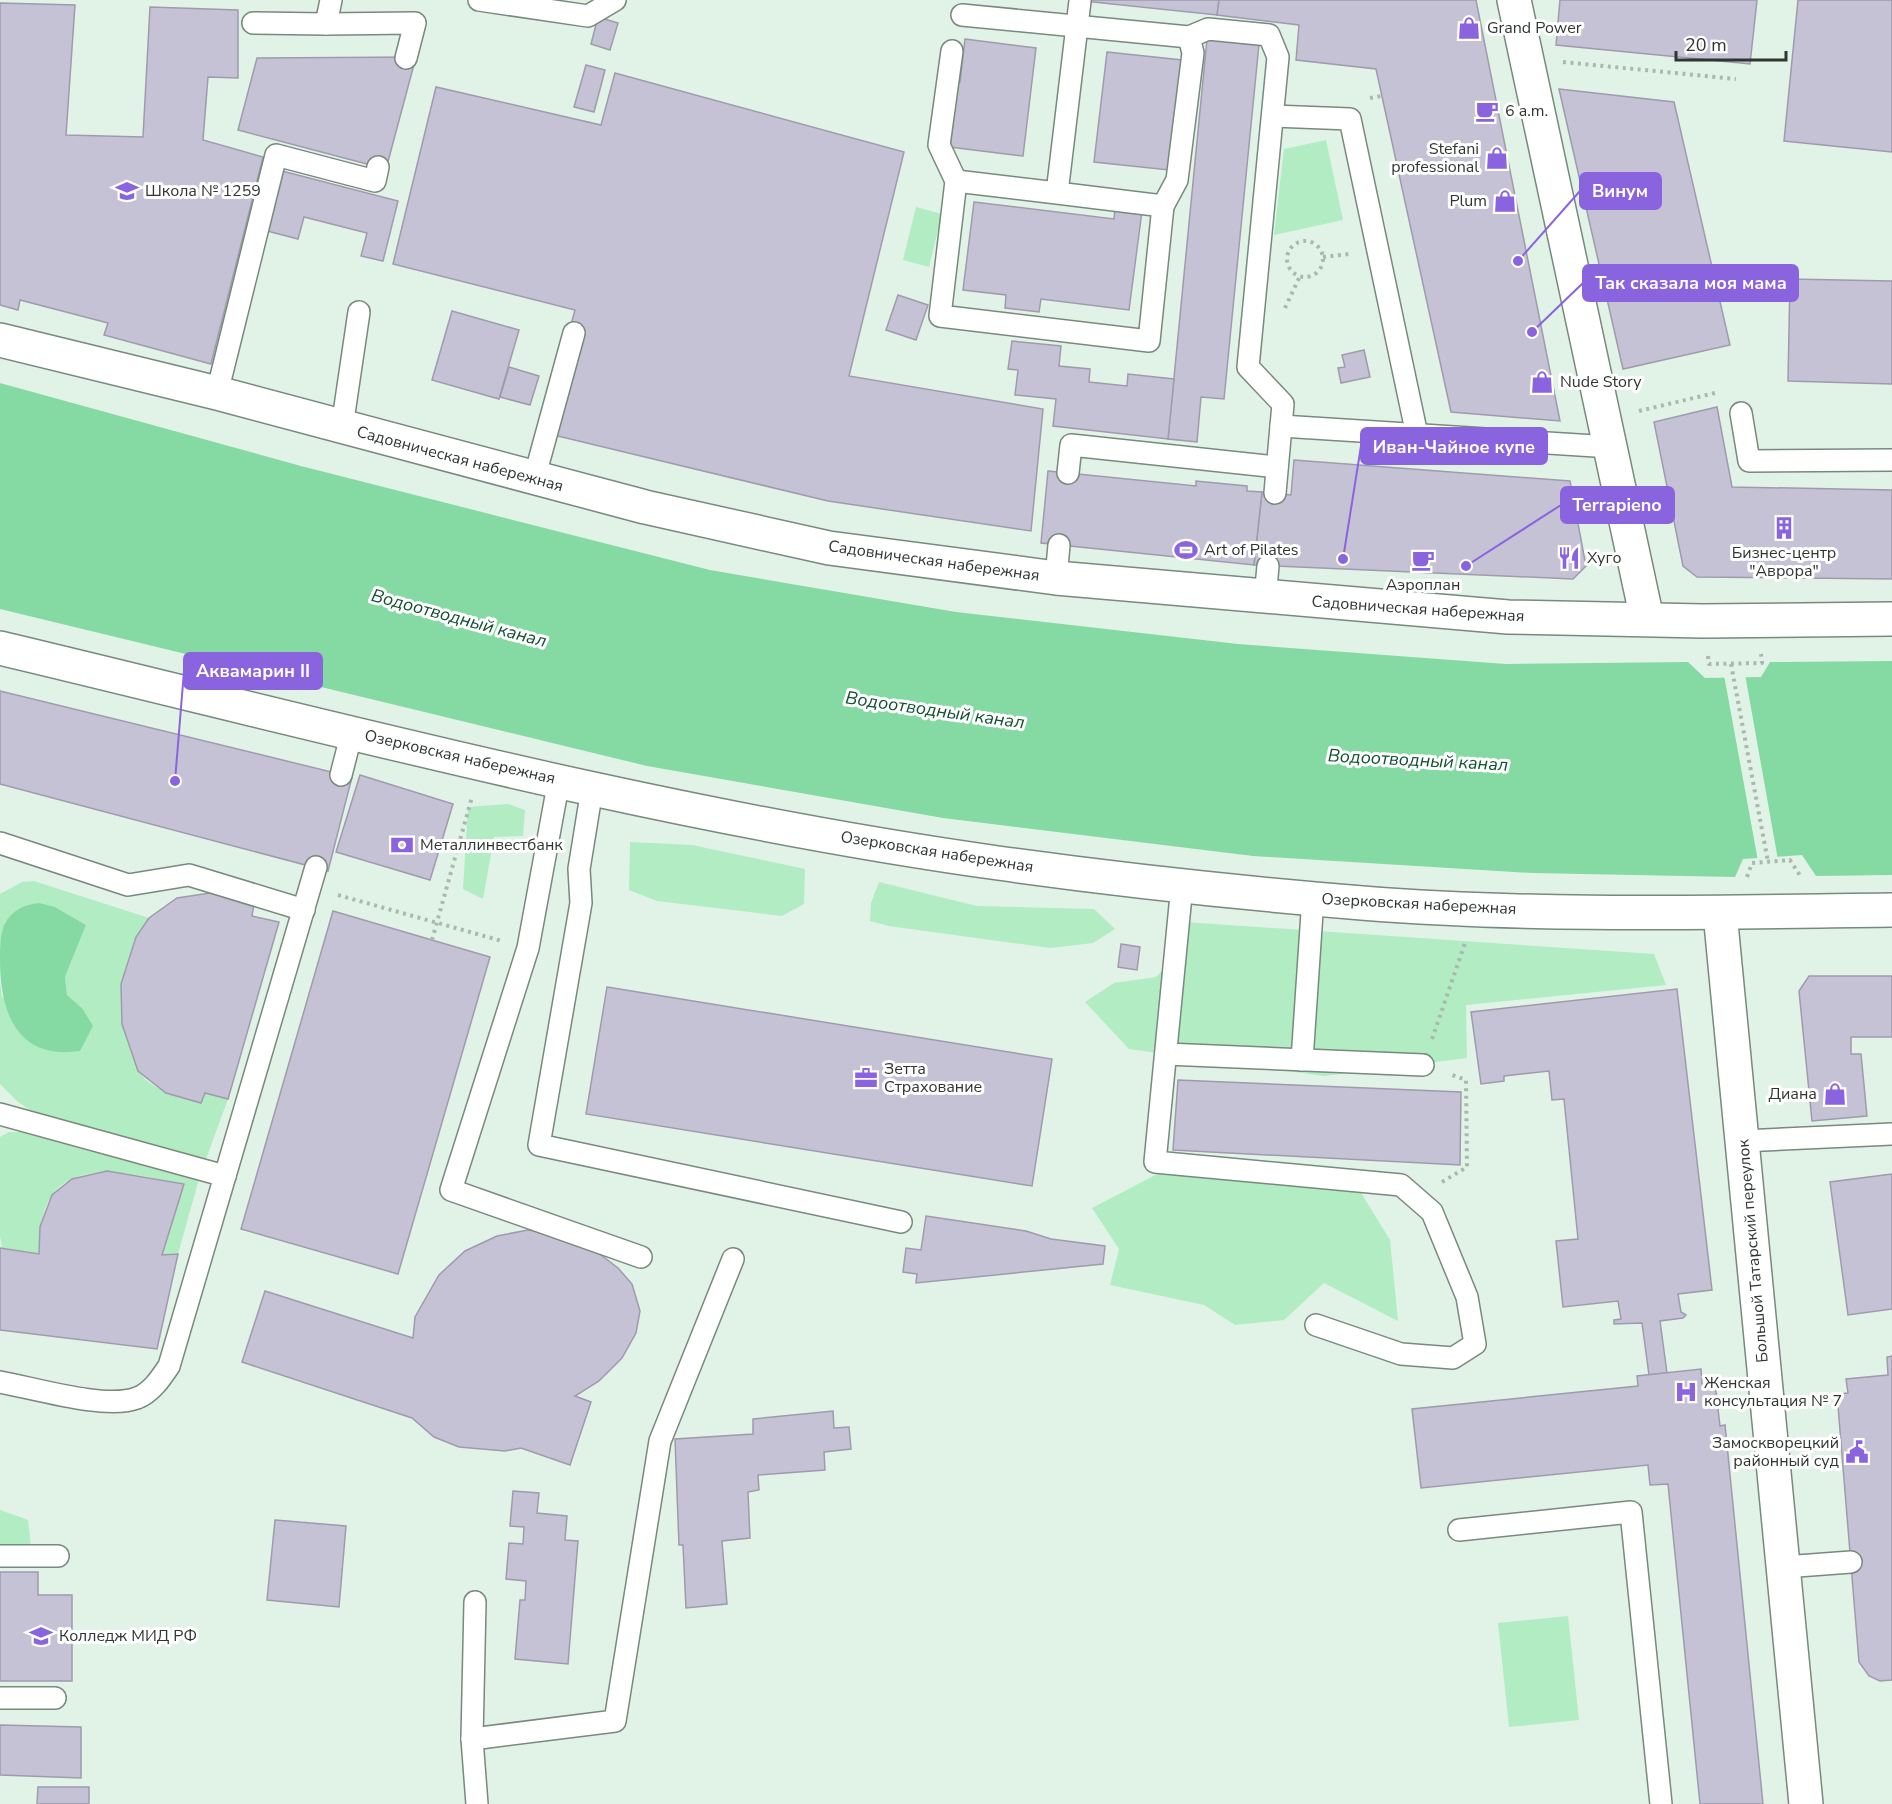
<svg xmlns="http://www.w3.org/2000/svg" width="1892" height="1804" font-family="'Nunito Sans',sans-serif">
  <rect width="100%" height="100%" fill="#e1f3e6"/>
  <!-- green -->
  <g fill="#b1ecc3">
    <polygon points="1326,140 1343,220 1274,235 1284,149"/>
    <polygon points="916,207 942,214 929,267 903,260"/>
    <polygon points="508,804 525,810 523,836 494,837 483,899 463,889 468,807"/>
    <polygon points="630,842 692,845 805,869 804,904 782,916 657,901 629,890"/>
    <path d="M34,881L149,918C121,959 113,1006 131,1052C135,1065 139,1075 150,1083C165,1094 183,1098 201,1103L205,1093L228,1099L206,1159L35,1113L18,1102L0,1084V981L2,997L82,1008L67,995L65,977L86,925L55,907L5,921L0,946V894L22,882Z"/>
    <polygon points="879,882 977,906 1094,909 1115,929 1093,943 1050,948 889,926 870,921 871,903"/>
    <polygon points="1184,922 1654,954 1666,985 1466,1005 1467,1058 1324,1076 1129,1049 1085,1002 1114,983 1156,977 1188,944"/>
    <path d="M9,1132H22L199,1179L178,1254L162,1255L184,1184C146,1177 80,1157 52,1195C41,1210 40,1236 39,1254L2,1248L0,1236V1137Z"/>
    <polygon points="1165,1170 1361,1193 1390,1240 1398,1321 1324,1283 1284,1320 1235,1325 1204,1305 1110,1285 1119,1249 1092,1208"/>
    <polygon points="0,1510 28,1520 32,1555 0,1550"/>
    <polygon points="1568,1616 1579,1720 1509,1727 1498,1623"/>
  </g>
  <!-- water -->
  <g fill="#85daa3">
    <polygon points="0,383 301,466 710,570 956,612 1238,644 1506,664 1688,662 1705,678 1761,677 1770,662 1892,661 1892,875 1816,876 1802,855 1743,859 1735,877 1532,873 1253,856 943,818 647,766 0,609"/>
    <path d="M39,903L55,907L86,925L65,977L67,995L82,1008L93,1026L80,1051C18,1060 0,1014 0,960C0,949 0,929 7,920C16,908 25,905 39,903Z"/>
  </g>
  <!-- pier -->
  <polygon fill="#e1f3e6" points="1745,674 1778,860 1758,861 1724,675"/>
  <!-- building -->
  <g fill="#c6c2d5" stroke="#9f9bad" stroke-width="1.5">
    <polygon points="1074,0 1219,0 1217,15"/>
    <polygon points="1219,0 1476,0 1560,421 1451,412 1376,69 1296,60 1299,25 1217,15"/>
    <polygon points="1560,0 1757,0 1750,64 1556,45"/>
    <polygon points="1798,0 1892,0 1892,152 1784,141"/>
    <polygon points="0,3 75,5 66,135 143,137 150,7 238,10 238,78 208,77 203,140 263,157 211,364 104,335 108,323 20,300 18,310 0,305"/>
    <polygon points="598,17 618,23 610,50 591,44"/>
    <polygon points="965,39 1036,48 1023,156 950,147 955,107 950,81 960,82"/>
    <polygon points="1207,39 1259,44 1224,399 1201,397 1197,442 1168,439"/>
    <polygon points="1107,52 1182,60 1169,170 1094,162"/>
    <polygon points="416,57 386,169 238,130 257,58"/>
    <polygon points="586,65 605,70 594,112 574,107"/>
    <polygon points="615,73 904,152 849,376 1043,409 1031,531 828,501 541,432 575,310 393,264 436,87 601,125"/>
    <polygon points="1559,89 1674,102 1730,345 1623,369"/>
    <polygon points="282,171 398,201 383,261 361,256 367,233 304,217 298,239 267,231"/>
    <polygon points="974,202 1114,219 1115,208 1142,211 1129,310 1041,299 1039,312 1005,308 1006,295 963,290"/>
    <polygon points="1790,279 1892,281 1892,384 1788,381"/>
    <polygon points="898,295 928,305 916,340 886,330"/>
    <polygon points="452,311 519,330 499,399 432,380"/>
    <polygon points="1012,341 1061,346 1059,366 1090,369 1089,382 1127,386 1128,374 1174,379 1168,439 1053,426 1056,399 1015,395 1018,370 1008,369"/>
    <polygon points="1364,350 1370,377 1341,383 1338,368 1345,367 1342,355"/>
    <polygon points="509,367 539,376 530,405 500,397"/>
    <polygon points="1717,407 1732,487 1892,490 1892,579 1697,577 1683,566 1654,422"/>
    <polygon points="1294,460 1570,481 1586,566 1573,579 1254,565 1262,492 1291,495"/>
    <polygon points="1048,471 1196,486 1196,481 1247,486 1247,491 1262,492 1254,565 1041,543"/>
    <polygon points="0,691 352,777 328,871 0,784"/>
    <polygon points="360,775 453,804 430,880 336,852"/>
    <polygon points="210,893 254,904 252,916 279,922 228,1099 205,1093 201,1103 166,1093 138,1071 122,1024 121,984 136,937 149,918 177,898"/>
    <polygon points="333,911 490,957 398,1274 241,1229"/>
    <polygon points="1121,944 1140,947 1137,970 1118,967"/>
    <polygon points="1809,976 1892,976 1892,1037 1851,1037 1851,1054 1861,1054 1867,1116 1812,1121 1799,991"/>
    <polygon points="607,987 1052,1059 1032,1186 586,1114"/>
    <polygon points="1677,989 1712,1290 1678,1294 1681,1312 1686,1315 1683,1318 1660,1321 1667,1373 1649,1375 1642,1323 1614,1324 1614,1320 1621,1319 1618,1301 1563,1307 1556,1241 1578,1239 1564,1099 1552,1100 1549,1071 1504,1076 1504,1081 1481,1084 1471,1012"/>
    <polygon points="1178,1080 1461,1092 1460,1165 1173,1150"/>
    <polygon points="107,1171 184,1184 162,1255 178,1254 157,1349 0,1330 0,1248 39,1254 40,1227 52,1195 72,1179"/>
    <polygon points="1892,1174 1892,1309 1848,1315 1830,1182"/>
    <polygon points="926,1216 1026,1231 1051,1239 1105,1246 1103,1264 916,1283 917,1274 903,1272 906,1248 921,1250"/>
    <polygon points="528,1230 551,1233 593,1249 618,1268 632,1284 640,1311 636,1333 622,1358 599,1381 575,1396 591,1402 570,1465 521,1448 505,1451 459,1447 434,1437 412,1418 242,1362 265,1291 413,1338 415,1317 439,1275 465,1251 497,1236"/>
    <polygon points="1892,1356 1892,1680 1880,1681 1869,1676 1859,1662 1837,1394 1848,1393 1846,1379 1888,1375 1887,1357"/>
    <polygon points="1701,1369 1702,1384 1715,1383 1720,1426 1725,1425 1763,1804 1700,1804 1668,1484 1650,1485 1648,1465 1421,1488 1412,1409 1638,1386 1637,1376"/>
    <polygon points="833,1411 834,1428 849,1427 851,1449 824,1452 825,1470 758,1475 759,1490 748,1492 750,1538 722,1541 727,1604 686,1608 683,1545 679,1545 675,1439 753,1434 753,1419"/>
    <polygon points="513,1491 539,1493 537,1513 567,1516 565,1540 578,1541 568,1664 515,1659 520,1600 525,1600 526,1581 506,1579 509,1543 523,1544 524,1527 510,1526"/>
    <polygon points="275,1520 346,1526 339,1607 267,1600"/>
    <polygon points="0,1572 38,1572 38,1595 72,1595 72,1681 0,1681"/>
    <polygon points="0,1725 81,1727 81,1778 0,1775"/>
    <polygon points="38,1787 89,1787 89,1804 37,1804"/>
  </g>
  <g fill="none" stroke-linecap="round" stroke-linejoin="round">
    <!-- service casing -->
    <g stroke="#78897d" stroke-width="24">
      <g id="service">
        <polyline points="479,0 588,16 615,0"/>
        <polyline points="962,15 1189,37 1208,29 1269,35 1278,57 1248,367 1283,404 1275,493"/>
        <polyline points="253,23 326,24 331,0"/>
        <polyline points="326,24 415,23 406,58"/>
        <polyline points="952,51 939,145 956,181"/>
        <polyline points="1273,116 1350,119 1417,435"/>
        <polyline points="1057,193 956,181 940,316 1149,341 1163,206 1057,193 1080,1"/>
        <polyline points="1163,206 1177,180 1193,53 1189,37"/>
        <polyline points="217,393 276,155 375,181 378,167"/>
        <polyline points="1741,413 1749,461 1892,460"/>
        <polyline points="1281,426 1611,447"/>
        <polyline points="342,427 359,312"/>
        <polyline points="1068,473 1071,445 1277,467"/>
        <polyline points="534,479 574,333"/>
        <polyline points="1056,578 1059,545"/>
        <polyline points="1265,598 1268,566"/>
        <polyline points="341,775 352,732"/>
        <polyline points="559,780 528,948 451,1190 641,1257"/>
        <polyline points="592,789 579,869 581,903 539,1145 901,1222"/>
        <polyline points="0,843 128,885 189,875 304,910"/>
        <polyline points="1182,885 1155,1162 1401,1185 1432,1212 1467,1297 1475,1344 1453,1358 1401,1354 1316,1325"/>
        <polyline points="1166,1054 1423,1065"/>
        <polyline points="1302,1060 1313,898"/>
        <polyline points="0,1114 225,1176"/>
        <polyline points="1743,1141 1892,1134"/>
        <path d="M0,1382C34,1388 106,1410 137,1398C151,1393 161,1378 169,1366L316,867"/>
        <polyline points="1459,1530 1631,1512 1661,1804"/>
        <polyline points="0,1556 58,1556"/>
        <polyline points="1784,1567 1851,1562"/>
        <polyline points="475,1602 472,1739 477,1804"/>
        <polyline points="0,1698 55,1698"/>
        <polyline points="472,1739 615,1721 660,1441 733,1259"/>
      </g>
    </g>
    <!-- minor casing -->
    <g stroke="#78897d" stroke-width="36">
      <g id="minor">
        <polyline points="1514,0 1647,619"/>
        <polyline points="1720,913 1806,1804"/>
      </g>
    </g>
    <!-- tertiary casing -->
    <g stroke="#78897d" stroke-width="36">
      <g id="tertiary">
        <polyline points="0,340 217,393 645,507 829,548 1056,578 1508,617 1703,621 1892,619"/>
        <path d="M0,648C331,727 661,816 998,863C1119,880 1241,893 1362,903C1538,917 1716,912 1892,910"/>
      </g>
    </g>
    <!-- path -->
    <g stroke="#aab8ae" stroke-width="4" stroke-dasharray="3 4.5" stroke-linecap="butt">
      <polyline points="1563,62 1736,79"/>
      <polyline points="1370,98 1381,96"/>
      <circle cx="1305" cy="259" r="18"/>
      <polyline points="1323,257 1349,254"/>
      <polyline points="1285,308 1300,276"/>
      <polyline points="1639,411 1719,392"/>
      <polyline points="1708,656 1709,664 1762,663 1761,654"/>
      <polyline points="1731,664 1768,862"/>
      <polyline points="1747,877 1752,863 1790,860 1801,877"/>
      <polyline points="338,895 502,941"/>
      <polyline points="432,940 472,797"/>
      <polyline points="1432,1039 1465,943"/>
      <polyline points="1442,1182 1467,1167 1466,1080 1449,1074"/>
    </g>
    <!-- service -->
    <use href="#service" stroke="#fff" stroke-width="21"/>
    <!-- minor -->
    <use href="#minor" stroke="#fff" stroke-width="33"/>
    <!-- tertiary -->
    <use href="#tertiary" stroke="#fff" stroke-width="33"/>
  </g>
  <!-- icons -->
  <defs>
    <g id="shop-bare" transform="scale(1.8)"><path d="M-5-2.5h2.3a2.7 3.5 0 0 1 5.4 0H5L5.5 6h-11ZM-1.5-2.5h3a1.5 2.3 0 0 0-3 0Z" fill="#8a63de" stroke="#fff" stroke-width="2.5" paint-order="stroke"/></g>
    <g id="cafe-bare" transform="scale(1.8)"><path d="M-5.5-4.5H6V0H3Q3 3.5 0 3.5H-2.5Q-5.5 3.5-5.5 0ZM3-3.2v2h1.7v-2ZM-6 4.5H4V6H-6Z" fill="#8a63de" stroke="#fff" stroke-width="2.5" paint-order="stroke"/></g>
    <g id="school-bare" transform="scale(1.8)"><path d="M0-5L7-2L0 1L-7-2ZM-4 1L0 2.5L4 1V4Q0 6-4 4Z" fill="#8a63de" stroke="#fff" stroke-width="2.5" paint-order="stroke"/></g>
    <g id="building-bare" transform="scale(1.8)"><path d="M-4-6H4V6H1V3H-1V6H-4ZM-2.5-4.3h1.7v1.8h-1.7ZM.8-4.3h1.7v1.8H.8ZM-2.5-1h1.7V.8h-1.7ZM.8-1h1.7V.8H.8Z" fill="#8a63de" stroke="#fff" stroke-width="2.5" paint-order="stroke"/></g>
    <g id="stadium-bare" transform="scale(1.8)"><path d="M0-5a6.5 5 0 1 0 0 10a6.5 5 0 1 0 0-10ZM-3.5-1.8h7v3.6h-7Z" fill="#8a63de" stroke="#fff" stroke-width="2.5" paint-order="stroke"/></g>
    <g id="restaurant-bare" transform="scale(1.8)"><path d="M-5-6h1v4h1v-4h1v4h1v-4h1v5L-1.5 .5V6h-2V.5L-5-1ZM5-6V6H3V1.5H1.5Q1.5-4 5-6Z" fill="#8a63de" stroke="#fff" stroke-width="2.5" paint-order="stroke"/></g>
    <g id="bank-bare" transform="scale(1.8)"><path d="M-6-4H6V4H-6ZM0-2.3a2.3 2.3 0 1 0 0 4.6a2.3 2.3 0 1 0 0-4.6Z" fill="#8a63de" stroke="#fff" stroke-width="2.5" paint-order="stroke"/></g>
    <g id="office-bare" transform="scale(1.8)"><path d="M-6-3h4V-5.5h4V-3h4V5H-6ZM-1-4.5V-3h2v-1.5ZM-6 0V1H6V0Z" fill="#8a63de" stroke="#fff" stroke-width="2.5" paint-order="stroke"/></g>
    <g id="hospital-bare" transform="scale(1.8)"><path d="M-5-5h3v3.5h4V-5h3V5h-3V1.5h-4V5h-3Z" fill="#8a63de" stroke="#fff" stroke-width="2.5" paint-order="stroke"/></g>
    <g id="civic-bare" transform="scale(1.8)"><path d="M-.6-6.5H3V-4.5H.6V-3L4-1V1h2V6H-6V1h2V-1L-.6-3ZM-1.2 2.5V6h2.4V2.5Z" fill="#8a63de" stroke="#fff" stroke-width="2.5" paint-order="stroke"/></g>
    <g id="university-bare" transform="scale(1.8)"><path d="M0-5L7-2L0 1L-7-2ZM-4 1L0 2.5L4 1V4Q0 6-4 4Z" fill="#8a63de" stroke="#fff" stroke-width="2.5" paint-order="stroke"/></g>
  </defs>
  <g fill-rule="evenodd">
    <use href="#shop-bare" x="1469" y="28"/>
    <use href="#cafe-bare" x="1487" y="111"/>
    <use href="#shop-bare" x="1497" y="158"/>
    <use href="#school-bare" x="127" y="191"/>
    <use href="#shop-bare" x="1505" y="201"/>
    <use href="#shop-bare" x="1542" y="382"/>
    <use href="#building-bare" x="1784" y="528"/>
    <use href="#stadium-bare" x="1186" y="550"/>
    <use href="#restaurant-bare" x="1569" y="558"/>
    <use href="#cafe-bare" x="1423" y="560"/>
    <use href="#bank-bare" x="402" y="845"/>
    <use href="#office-bare" x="866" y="1078"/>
    <use href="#shop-bare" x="1835" y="1094"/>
    <use href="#hospital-bare" x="1686" y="1392"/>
    <use href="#civic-bare" x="1857" y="1452"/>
    <use href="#university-bare" x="41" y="1636"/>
  </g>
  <g text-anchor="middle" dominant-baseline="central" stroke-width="6" stroke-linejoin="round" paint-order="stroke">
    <!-- poi labels -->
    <g font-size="16" fill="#2f3631" stroke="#fff" text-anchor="start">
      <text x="1487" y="28">Grand Power</text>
      <text x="1505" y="111">6 a.m.</text>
      <text x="1479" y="149" text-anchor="end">Stefani<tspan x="1479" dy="18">professional</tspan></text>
      <text x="145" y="191">Школа № 1259</text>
      <text x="1487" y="201" text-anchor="end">Plum</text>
      <text x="1560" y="382">Nude Story</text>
      <text x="1204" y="550">Art of Pilates</text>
      <text x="1784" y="553" text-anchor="middle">Бизнес-центр<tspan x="1784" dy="18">"Аврора"</tspan></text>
      <text x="1587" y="558">Хуго</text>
      <text x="1423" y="585" text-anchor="middle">Аэроплан</text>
      <text x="420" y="845">Металлинвестбанк</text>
      <text x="884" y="1069">Зетта<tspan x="884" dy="18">Страхование</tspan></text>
      <text x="1817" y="1094" text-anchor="end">Диана</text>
      <text x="1704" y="1383">Женская<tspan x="1704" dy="18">консультация № 7</tspan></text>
      <text x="1839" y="1443" text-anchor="end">Замоскворецкий<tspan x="1839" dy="18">районный суд</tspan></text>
      <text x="59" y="1636">Колледж МИД РФ</text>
    </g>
    <!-- street labels -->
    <g font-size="16" fill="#2f3631" stroke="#fff">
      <text transform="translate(460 459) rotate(15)">Садовническая набережная</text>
      <text transform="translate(934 561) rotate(8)">Садовническая набережная</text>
      <text transform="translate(1418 609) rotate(4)">Садовническая набережная</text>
      <text transform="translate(460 757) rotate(13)">Озерковская набережная</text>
      <text transform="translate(937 852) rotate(9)">Озерковская набережная</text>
      <text transform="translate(1419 904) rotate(3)">Озерковская набережная</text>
      <text transform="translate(1753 1251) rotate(-95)">Большой Татарский переулок</text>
    </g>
    <!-- water labels -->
    <g font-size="18" font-style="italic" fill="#11512e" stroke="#fff">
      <text transform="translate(459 618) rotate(15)">Водоотводный канал</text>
      <text transform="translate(935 710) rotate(8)">Водоотводный канал</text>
      <text transform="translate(1418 760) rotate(3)">Водоотводный канал</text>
    </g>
  </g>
  <!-- callouts -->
  <path fill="none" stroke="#8a63de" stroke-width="2" d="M1518 261L1580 191M1532 332L1583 283M1343 559L1361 446M1466 566L1561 505M175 781L184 671"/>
  <g fill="#8a63de" stroke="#fff" stroke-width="2">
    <circle cx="1518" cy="261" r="6"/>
    <circle cx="1532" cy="332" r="6"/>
    <circle cx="1343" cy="559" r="6"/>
    <circle cx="1466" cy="566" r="6"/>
    <circle cx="175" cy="781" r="6"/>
  </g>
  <g fill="#8a63de" stroke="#8a63de" stroke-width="2">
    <rect x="1580" y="173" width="81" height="36" rx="6"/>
    <rect x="1583" y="265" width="215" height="36" rx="6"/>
    <rect x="1361" y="428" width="186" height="36" rx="6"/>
    <rect x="1561" y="487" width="113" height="36" rx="6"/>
    <rect x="184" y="653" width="138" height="36" rx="6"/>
  </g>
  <g font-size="18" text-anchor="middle" font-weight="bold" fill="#fff">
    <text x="1620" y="197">Винум</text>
    <text x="1691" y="289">Так сказала моя мама</text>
    <text x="1454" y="453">Иван-Чайное купе</text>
    <text x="1617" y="511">Terrapieno</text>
    <text x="253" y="677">Аквамарин II</text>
  </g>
  <!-- scale -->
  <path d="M1676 51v9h110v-9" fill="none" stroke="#2f3631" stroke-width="3"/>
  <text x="1685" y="51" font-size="18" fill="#2f3631" stroke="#ffffff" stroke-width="4.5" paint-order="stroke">20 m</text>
</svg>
